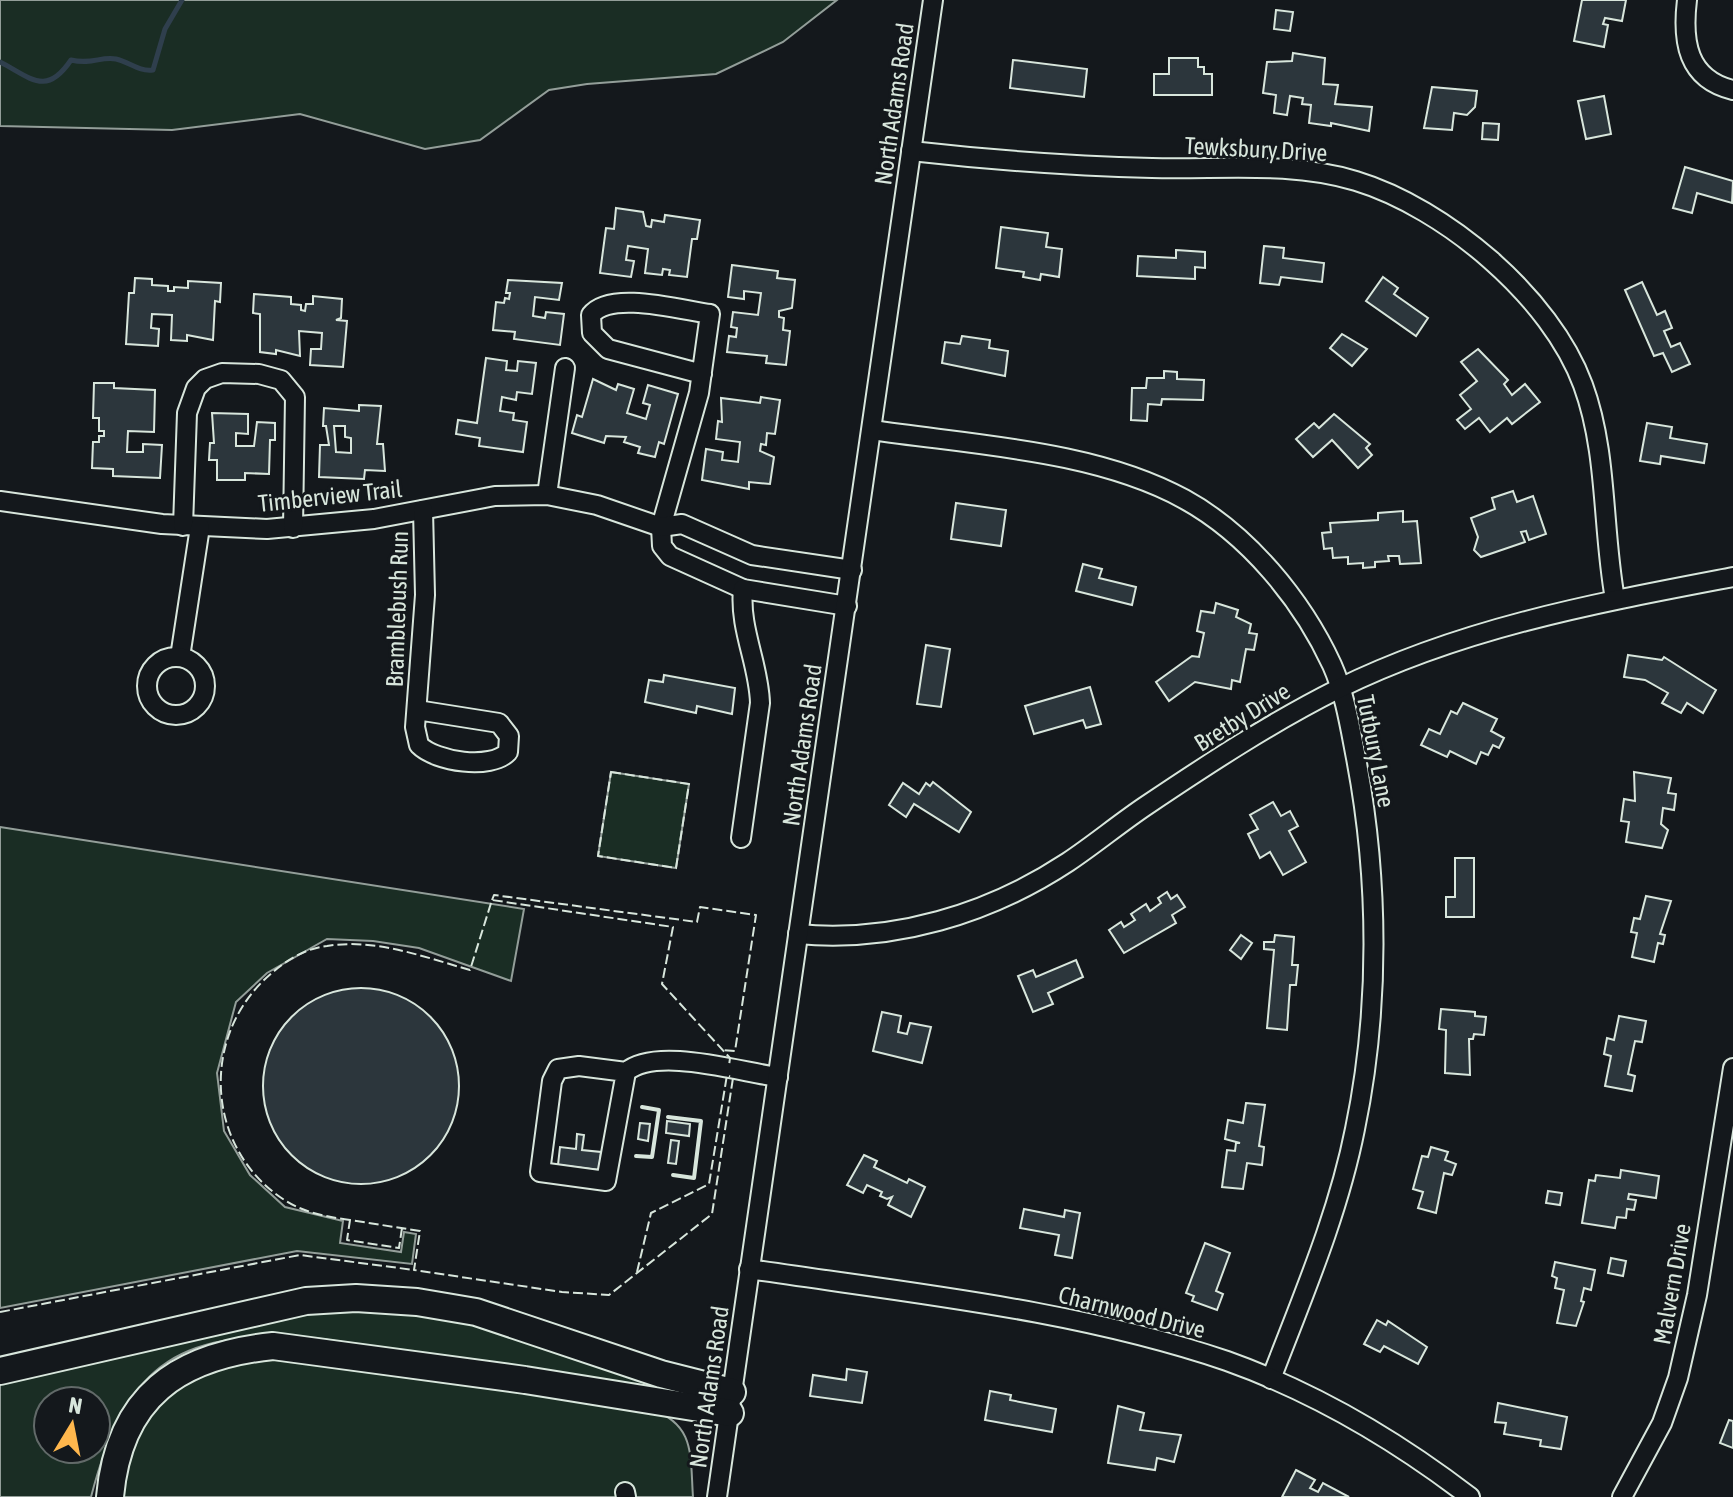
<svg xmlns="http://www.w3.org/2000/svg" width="1733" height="1497" font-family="'Asap Condensed',sans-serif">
  <rect width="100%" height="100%" fill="#14181c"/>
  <!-- green -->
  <g fill="#1a2d24" stroke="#939e99" stroke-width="2" fill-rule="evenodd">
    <polygon points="0,0 837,0 783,42 716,74 587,84 549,90 480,140 425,149 300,114 172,130 0,126"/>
    <polygon points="611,772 689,784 676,868 598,856"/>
    <polygon points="0,827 524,909 511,981 419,948 373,941 327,939 267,973 236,1002 217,1073 224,1131 250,1175 285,1207 343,1221 340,1243 401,1252 404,1232 416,1234 412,1264 297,1251 0,1308"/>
    <path d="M315,1310L427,1312L483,1325L666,1389L322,1339C183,1328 127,1358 91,1497H0V1381ZM48,1401H96V1449H48Z"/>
    <path d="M272,1357C398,1373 524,1395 650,1409C696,1424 690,1456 693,1497H116C124,1449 151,1393 199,1373C220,1364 249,1362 272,1357Z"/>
  </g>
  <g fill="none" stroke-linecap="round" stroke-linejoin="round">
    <!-- stream -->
    <path stroke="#2f3f4d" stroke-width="5" d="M0,62C31,78 46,97 71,60C92,65 101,56 116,59C129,62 139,72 153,70L165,29L182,0"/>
  </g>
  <!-- building -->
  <g fill="#2c363c" stroke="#d8e6dc" stroke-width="2" fill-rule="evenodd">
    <polygon points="1582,0 1626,0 1622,21 1605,18 1603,24 1608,25 1604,47 1574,41"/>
    <polygon points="1276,10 1293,12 1290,31 1274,29"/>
    <polygon points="1293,53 1325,58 1323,84 1338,85 1335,104 1372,107 1369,131 1331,123 1331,126 1309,123 1311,105 1302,104 1303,98 1290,96 1287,115 1274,113 1276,95 1263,93 1267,62 1292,61"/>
    <polygon points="1169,58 1198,58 1198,67 1204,67 1204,74 1212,74 1212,95 1154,95 1154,74 1169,74"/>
    <polygon points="1013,60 1087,69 1084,97 1010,88"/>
    <polygon points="1432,87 1477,91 1475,107 1467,115 1454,113 1452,130 1424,128"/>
    <polygon points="1604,96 1611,134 1586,139 1578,101"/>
    <polygon points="1483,123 1499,124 1498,140 1482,139"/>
    <polygon points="1685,167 1733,181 1732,203 1697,193 1692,213 1673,208"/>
    <polygon points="616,208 643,212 646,226 651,227 652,220 664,222 665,215 700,220 697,239 692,239 687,277 669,275 670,270 663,269 662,275 645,273 648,249 628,246 626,260 634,261 631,277 600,273 606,228 614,229"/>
    <polygon points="1001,227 1048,233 1046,247 1062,249 1059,277 1041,274 1040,280 1023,277 1024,272 996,268"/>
    <polygon points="1264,246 1284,248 1283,258 1324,263 1322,282 1281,277 1279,285 1260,283"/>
    <polygon points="1176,250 1205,252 1205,268 1195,267 1195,279 1137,276 1138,256 1176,258"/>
    <polygon points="732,265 778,271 777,278 795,280 792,308 779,311 779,317 784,318 783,330 790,331 786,365 766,363 767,356 727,352 729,336 736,337 737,328 731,327 733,312 758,315 761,293 744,291 744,299 728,297"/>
    <polygon points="1383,277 1398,288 1394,294 1428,318 1416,336 1366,301"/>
    <polygon points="135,278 152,279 152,285 168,286 168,291 174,291 174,287 188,288 188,281 221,283 220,302 215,301 213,340 187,335 187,341 171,340 172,315 152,314 151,328 159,329 158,346 126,344 129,293 134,293"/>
    <polygon points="508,280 562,283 559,300 535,297 533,316 545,318 546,312 564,314 560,345 514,339 515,332 493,330 496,302 504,303 505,298 509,299 510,293 506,293"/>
    <polygon points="1642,282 1657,315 1665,311 1672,328 1664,331 1671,347 1680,343 1690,364 1672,372 1663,353 1654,356 1625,290"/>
    <polygon points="254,294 291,297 291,304 301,305 301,310 305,311 306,304 313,304 313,296 342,299 341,318 336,320 347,321 343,367 310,365 311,349 321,349 322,333 299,331 300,356 276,350 276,354 260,352 260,314 253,313"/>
    <polygon points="1342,334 1367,349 1352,366 1330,348"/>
    <polygon points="962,336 990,340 989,348 1008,351 1005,376 942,363 945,342 960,344"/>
    <polygon points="1478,349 1508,380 1504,384 1512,395 1525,384 1540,402 1512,424 1507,418 1490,432 1479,418 1465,429 1457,420 1471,409 1460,395 1477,381 1461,362"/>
    <polygon points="486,358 507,361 506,370 517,371 518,361 536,363 532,394 517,392 516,400 502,397 500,411 514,413 513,420 527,422 523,452 479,446 480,438 456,434 458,420 477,423"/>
    <polygon points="1164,371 1177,372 1177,379 1204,380 1203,400 1162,399 1161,405 1148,404 1147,421 1131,420 1132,388 1146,388 1147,378 1164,378"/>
    <polygon points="593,379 616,390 618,384 634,389 627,413 646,419 650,405 643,403 648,385 678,394 664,444 659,442 655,457 638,453 640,447 624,442 626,437 606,436 604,443 572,433 577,415 582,417"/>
    <polygon points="94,383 114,383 114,388 155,390 154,432 128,431 127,452 143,452 143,444 162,445 160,478 113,476 113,469 92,468 93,442 99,442 99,436 104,436 104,431 99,431 99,418 93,418"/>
    <polygon points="761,397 780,400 775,434 767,433 766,445 761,444 760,451 774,457 770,484 749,482 749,489 702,480 706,449 723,452 722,460 738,462 740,442 716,439 718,421 722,422 721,398 760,403"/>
    <path d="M359,405L381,406L377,444H383L385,471L365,470L364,479L319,477L320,445H329L326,426H323L324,408L359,411ZM334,426H345V437L351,438V453L336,452Z"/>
    <polygon points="212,413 248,414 248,434 236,433 236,446 254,446 257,422 275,423 275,440 270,440 269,474 245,473 245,480 217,480 217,460 209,460 210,443 214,443"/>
    <polygon points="1334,414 1370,444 1366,448 1372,455 1358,468 1332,440 1313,457 1296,439 1314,423 1319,428"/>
    <polygon points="1647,423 1672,427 1670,438 1707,444 1704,463 1661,456 1660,464 1640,461"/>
    <polygon points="1513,491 1517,502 1533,496 1546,534 1529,540 1526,531 1521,532 1525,542 1481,557 1474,550 1478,537 1471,518 1495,509 1492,498"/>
    <polygon points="956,503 1006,510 1001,546 951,539"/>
    <polygon points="1403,511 1403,522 1417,521 1421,563 1400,564 1399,556 1388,556 1389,561 1375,562 1375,567 1363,568 1363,563 1348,564 1348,557 1333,558 1332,548 1324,549 1322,533 1331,532 1330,523 1378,520 1378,513"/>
    <polygon points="1083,564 1102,569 1099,578 1136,587 1132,605 1076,591"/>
    <polygon points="1216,603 1238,610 1236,617 1251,624 1249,633 1257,634 1254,650 1246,649 1240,682 1232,680 1231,689 1195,682 1169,701 1156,682 1192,656 1199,657 1204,633 1197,631 1201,611 1214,613"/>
    <polygon points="926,645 950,649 941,707 917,704"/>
    <polygon points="1628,655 1662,660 1664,657 1716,690 1703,713 1687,703 1681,713 1662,703 1668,693 1645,680 1624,677"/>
    <polygon points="664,675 735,688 732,714 697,706 696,713 645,702 649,680 663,682"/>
    <polygon points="1090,687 1101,724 1086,728 1083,720 1034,734 1025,706"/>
    <polygon points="1463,703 1497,719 1491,731 1504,738 1499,748 1493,745 1488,755 1481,752 1476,764 1450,751 1447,757 1421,745 1429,729 1440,734 1451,711 1457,714"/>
    <polygon points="1634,772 1671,778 1668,793 1676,794 1674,810 1663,808 1661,824 1668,830 1662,848 1626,842 1629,822 1621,821 1624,799 1635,801"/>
    <polygon points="933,782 971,812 959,832 914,804 906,817 889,805 903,783 919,794 926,783 930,786"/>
    <polygon points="1273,802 1281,816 1290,811 1298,826 1289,831 1306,862 1283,875 1270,852 1260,858 1248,834 1258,829 1250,815"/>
    <polygon points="1455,858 1474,858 1474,917 1446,917 1446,897 1455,897"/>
    <polygon points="1167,892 1171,899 1177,895 1185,907 1172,915 1176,923 1124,953 1109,930 1121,922 1124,927 1135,920 1131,914 1146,904 1150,911 1161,903 1158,898"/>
    <polygon points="1646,896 1671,901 1660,934 1665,935 1663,944 1658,943 1654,962 1632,957 1637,933 1631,932 1634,918 1640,919"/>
    <polygon points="1241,935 1252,943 1241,959 1230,950"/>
    <polygon points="1275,935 1294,937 1292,965 1298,965 1296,985 1290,985 1287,1030 1267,1028 1274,950 1264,949 1264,942 1274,942"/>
    <polygon points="1076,960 1083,977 1048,993 1053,1004 1033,1012 1018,976 1033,970 1036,977"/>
    <circle cx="361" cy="1086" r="98"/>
    <polygon points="1441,1009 1475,1012 1475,1016 1486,1017 1484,1035 1474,1034 1473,1039 1469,1039 1470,1075 1445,1073 1446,1030 1439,1029"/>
    <polygon points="882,1012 901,1016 898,1032 907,1034 910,1023 931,1027 922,1063 873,1051"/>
    <polygon points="1619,1016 1646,1021 1642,1042 1635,1041 1628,1074 1635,1076 1632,1091 1605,1086 1611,1056 1604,1054 1607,1038 1614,1040"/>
    <polygon points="1246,1103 1265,1105 1259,1146 1264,1147 1262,1165 1247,1163 1243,1189 1222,1187 1227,1150 1235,1151 1236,1143 1240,1143 1225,1139 1228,1120 1243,1123"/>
    <polygon points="667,1121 690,1124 689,1136 666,1133"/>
    <polygon points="640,1123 650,1124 648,1141 638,1139"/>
    <polygon points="577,1134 584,1135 582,1150 601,1152 599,1170 558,1165 560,1147 576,1149"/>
    <polygon points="671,1140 679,1141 676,1164 668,1163"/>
    <polygon points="1431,1147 1448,1152 1445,1160 1456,1164 1452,1175 1444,1173 1436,1213 1418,1208 1423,1192 1413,1189 1422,1156 1428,1157"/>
    <polygon points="864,1155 877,1161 874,1167 907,1183 909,1179 925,1187 911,1217 888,1205 892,1197 887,1199 880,1196 882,1192 867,1185 863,1193 847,1185"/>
    <polygon points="1621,1170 1659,1176 1656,1198 1629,1194 1628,1199 1636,1200 1634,1210 1627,1209 1626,1218 1617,1217 1615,1228 1582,1223 1589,1180 1595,1181 1596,1175 1620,1178"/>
    <polygon points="1548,1191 1562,1193 1560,1205 1546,1203"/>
    <polygon points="1024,1209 1064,1217 1065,1210 1080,1213 1072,1258 1055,1255 1059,1235 1020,1228"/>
    <polygon points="1205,1243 1230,1253 1216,1291 1223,1294 1217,1310 1192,1301 1194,1296 1186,1293"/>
    <polygon points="1611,1258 1626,1261 1623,1276 1608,1273"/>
    <polygon points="1555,1262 1595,1270 1591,1290 1584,1288 1581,1301 1584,1302 1576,1326 1557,1323 1564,1290 1555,1288 1557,1278 1552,1276"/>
    <polygon points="1377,1320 1386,1325 1388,1321 1427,1347 1418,1364 1384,1346 1380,1352 1364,1344"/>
    <polygon points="847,1369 867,1372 862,1403 810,1396 813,1375 846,1380"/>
    <polygon points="990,1391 1011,1395 1010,1400 1056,1409 1052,1432 985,1420"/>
    <polygon points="1498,1403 1567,1417 1561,1449 1540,1446 1541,1440 1504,1434 1506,1423 1495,1422"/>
    <polygon points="1118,1406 1144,1413 1140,1430 1181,1435 1174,1462 1157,1458 1155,1470 1108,1463"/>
    <polygon points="1729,1420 1733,1421 1733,1448 1720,1443"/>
    <polygon points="1296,1470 1315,1480 1310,1488 1318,1492 1323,1483 1349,1497 1282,1497"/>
  </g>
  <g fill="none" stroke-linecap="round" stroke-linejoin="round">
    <!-- minor casing -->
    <g stroke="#d8e6dc" stroke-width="22">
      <g id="minor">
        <path d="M1687,0C1682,41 1687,79 1733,90"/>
        <path d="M911,151C991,160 1071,166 1152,168C1219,170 1291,161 1356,181C1445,208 1551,297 1583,385C1608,453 1602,528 1615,599"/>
        <path d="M702,374L608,349L592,333L591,315C610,290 681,310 710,314L699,393L661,527L662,546L670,556L743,589L847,606"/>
        <path d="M872,430C972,445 1095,450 1184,499C1248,534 1302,600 1332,665C1345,694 1350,727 1356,758C1379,879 1380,1009 1355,1129C1338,1215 1302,1298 1271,1379"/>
        <polyline points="547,495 565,368"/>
        <polyline points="0,501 162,524 267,529 374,519 495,496 547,495 597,505 661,527 682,524 752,555 852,570"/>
        <polyline points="183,526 187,413 196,388 205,379 222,373 259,374 281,380 295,397 293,528"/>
        <polyline points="180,657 200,527"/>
        <circle cx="176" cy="686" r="29"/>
        <path d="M417,710L499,723L509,736L508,752C491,770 436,762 419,745L415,727L425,595L423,510"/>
        <path d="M741,838L760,703C759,664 739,629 743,589"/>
        <path d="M798,934C893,943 989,914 1068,862C1095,844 1120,823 1147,805C1208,764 1272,722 1338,689C1464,627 1597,603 1733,577"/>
        <path d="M626,1072L579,1066L558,1069L552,1081L540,1172L606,1181L626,1072C656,1046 740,1072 778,1077"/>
        <path d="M749,1269C908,1293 1074,1309 1227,1361C1314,1392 1397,1441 1470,1497"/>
        <polyline points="625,1492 626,1497"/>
        <polyline points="717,1497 933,0"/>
        <polyline points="1622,1497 1662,1423 1678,1378 1697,1295 1733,1068"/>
      </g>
    </g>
    <!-- highway casing -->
    <g stroke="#d8e6dc" stroke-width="30">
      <g id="highway">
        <polyline points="0,1371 306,1301 356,1298 417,1302 476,1312 661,1374 732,1392"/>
        <path d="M110,1497C119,1396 178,1356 273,1346L525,1380L730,1413"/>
      </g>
    </g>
    <!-- minor -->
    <use href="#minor" stroke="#14181c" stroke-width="18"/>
    <!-- highway -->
    <use href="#highway" stroke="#14181c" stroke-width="26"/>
    <!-- fence -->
    <g stroke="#d8e6dc" stroke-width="2" stroke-dasharray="10 4" stroke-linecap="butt">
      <polygon points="611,772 689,784 676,868 598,856"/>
      <polyline points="492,900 494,895 697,922 700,907 756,915 735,1051 723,1050"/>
      <path d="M350,1220C328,1217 305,1213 286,1201C208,1152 199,1043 264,980C282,963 302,949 327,946C375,938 424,957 470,970L492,900L673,927L662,984L730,1058L729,1066"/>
      <polyline points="402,1228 399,1248 347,1240 350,1220 420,1231 414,1270 562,1292 609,1295 712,1214 733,1078 729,1076"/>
      <polyline points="637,1272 651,1213 709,1184 727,1075"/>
      <polyline points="0,1312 300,1255 414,1270"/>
    </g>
    <!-- wall -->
    <g stroke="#d8e6dc" stroke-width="4">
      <polyline points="668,1117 701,1121 694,1178 673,1175"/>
      <polyline points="636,1156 652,1157 659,1110 642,1107"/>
    </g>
  </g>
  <g text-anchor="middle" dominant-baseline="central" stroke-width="6" stroke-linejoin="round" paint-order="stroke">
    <!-- street labels -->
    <g font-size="24" fill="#d8e6dc" stroke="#14181c">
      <text transform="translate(894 104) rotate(-82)">North Adams Road</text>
      <text transform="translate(1256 149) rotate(3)">Tewksbury Drive</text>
      <text transform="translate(330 496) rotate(-6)">Timberview Trail</text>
      <text transform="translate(397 609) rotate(-88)">Bramblebush Run</text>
      <text transform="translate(1242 717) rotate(-32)">Bretby Drive</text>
      <text transform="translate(802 745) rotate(-82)">North Adams Road</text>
      <text transform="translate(1376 751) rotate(79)">Tutbury Lane</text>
      <text transform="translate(1672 1284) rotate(-80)">Malvern Drive</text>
      <text transform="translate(1132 1312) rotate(14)">Charnwood Drive</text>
      <text transform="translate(709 1387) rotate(-82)">North Adams Road</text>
    </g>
  </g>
  <!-- north arrow -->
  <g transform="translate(72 1425) rotate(10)"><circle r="38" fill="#14181c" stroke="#626a69" stroke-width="2"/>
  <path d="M0-6L14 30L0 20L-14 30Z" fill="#ffb74d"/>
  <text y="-12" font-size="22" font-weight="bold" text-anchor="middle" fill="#d8e6dc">N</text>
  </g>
</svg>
